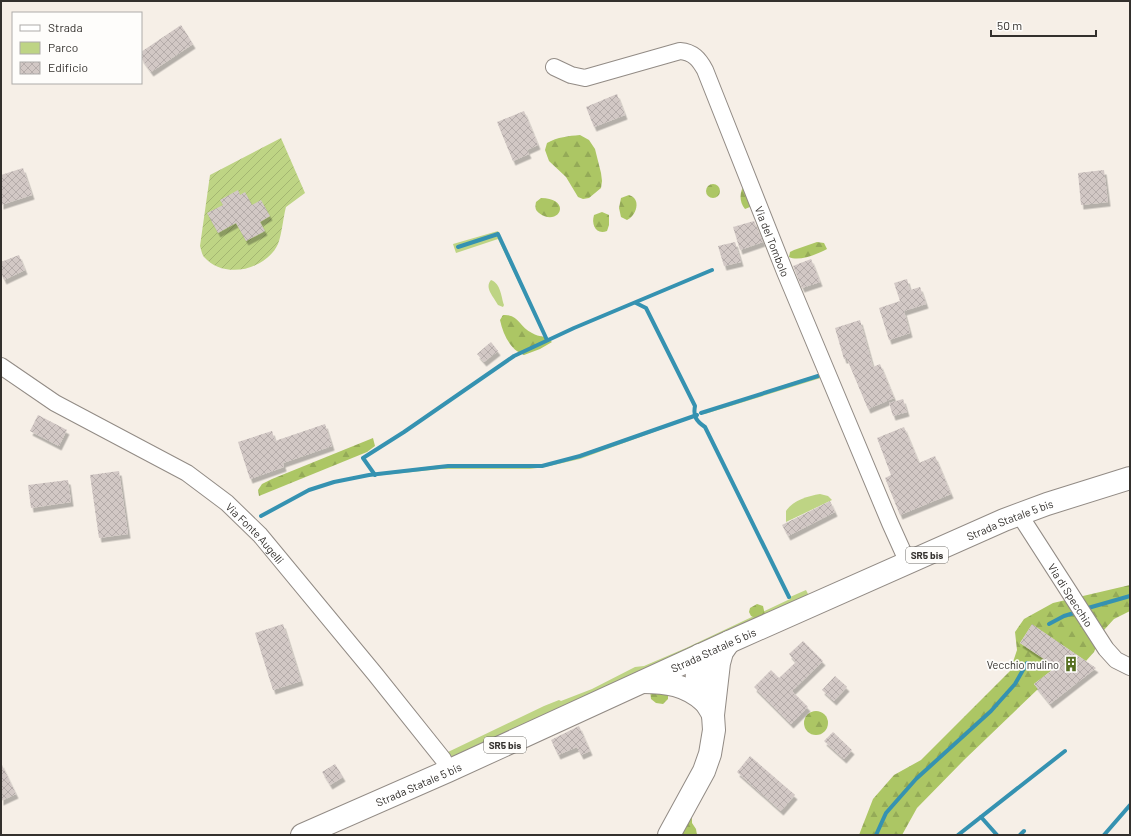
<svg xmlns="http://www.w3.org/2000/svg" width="1131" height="836" font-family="Barlow,sans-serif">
  <defs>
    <pattern id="forest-firs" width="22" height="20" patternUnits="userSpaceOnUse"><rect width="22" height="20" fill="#acc664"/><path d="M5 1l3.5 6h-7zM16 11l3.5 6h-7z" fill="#94aa57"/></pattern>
    <pattern id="garden-furrows" width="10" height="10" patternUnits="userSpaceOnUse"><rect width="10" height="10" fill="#bed484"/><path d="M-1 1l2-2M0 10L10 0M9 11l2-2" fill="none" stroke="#a4b672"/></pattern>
    <pattern id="building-cross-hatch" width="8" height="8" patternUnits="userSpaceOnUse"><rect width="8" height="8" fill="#d2c8c5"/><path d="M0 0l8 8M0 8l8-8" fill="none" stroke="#b5acaa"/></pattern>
    <filter id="shadow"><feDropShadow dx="2.5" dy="4.5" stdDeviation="0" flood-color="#0004"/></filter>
  </defs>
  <rect width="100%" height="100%" fill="#f6efe7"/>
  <!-- green -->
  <g fill="#bed484">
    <polygon points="498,231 546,336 544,336 498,239 456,253 453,244"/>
    <path d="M491,280C501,284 501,296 504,305L503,307L498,305C494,297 484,288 491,280Z"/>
    <path d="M645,306L696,405C695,415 697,420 705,426L790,597L806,590L810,598L454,759L448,752L544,706L559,700L561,701L592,689L635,667L644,666L686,648L790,599L704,427L700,425L695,417L580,459L545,467L530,469H441L374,476L372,474L441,465H544L572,457L694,415V406L645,309L641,307Z"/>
    <polygon points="823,373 824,377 705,414 701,413 787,384"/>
    <path d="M820,494L828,496L832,500L786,522V511C793,500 808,496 820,494Z"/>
  </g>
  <!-- forest -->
  <g fill="url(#forest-firs)">
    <path d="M580,135L589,140L595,149L601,173L602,181L601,188L589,198L583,199L578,197L566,177L549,161L545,150L547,143C558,137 568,136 580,135Z"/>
    <circle cx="713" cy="191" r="7"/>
    <path d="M745,184L762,202L745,209C739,202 739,192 745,184Z"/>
    <path d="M629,195C642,199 636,216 627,220L621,217L619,208L621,198Z"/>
    <path d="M541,198C574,199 558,228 539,213C535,210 535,207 536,202Z"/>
    <path d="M602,212L609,215V225L607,231C596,235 591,225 594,215Z"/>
    <path d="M817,242L824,243L827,249C818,254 799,262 789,257L790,252L794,250Z"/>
    <path d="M503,315C519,314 519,327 532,333C540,338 544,334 552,342L540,349L524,355C510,350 503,334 500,320Z"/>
    <polygon points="373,438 375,446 367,452 259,496 258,490 262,484 272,479"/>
    <polygon points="1130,585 1130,611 1114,619 1104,630 1094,652 1086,661 1032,625 1020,643 1056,667 1034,684 1038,689 964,760 917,808 902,835 859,835 873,799 894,775 921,760 1010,671 1017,650 1015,632 1024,619 1053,603"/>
    <polygon points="757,604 763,606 765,615 757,619 751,616 749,612 750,608"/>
    <polygon points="650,690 668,694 668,699 663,704 656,703 651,699"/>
    <circle cx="816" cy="723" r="12"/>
    <polygon points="692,814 692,823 696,829 697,835 681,835"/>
  </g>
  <!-- garden -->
  <path fill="url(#garden-furrows)" d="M281,138L305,193L286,207C283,218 282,234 278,244C266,270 224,280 204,257C202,255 201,249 200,246L210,175Z"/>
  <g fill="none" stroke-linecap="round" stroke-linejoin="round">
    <!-- stream -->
    <g stroke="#3592b1" stroke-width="4">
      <polyline points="458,247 498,234 547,340"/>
      <path d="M636,303L646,308L695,406C693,416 696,421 705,427L789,597"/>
      <polyline points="701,413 818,376"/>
      <polyline points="375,475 363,458 404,432 514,356 574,328 712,270"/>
      <polyline points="261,516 309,490 334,482 369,475 448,466 542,466 580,456 697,415"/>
      <polyline points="1088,608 1130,596"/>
      <polyline points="1049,624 1064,616 1074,613"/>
      <polyline points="981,817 997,835"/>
      <polyline points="876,835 886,813 916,779 991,711 1015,684 1027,663"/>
      <polyline points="958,835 1065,751"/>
      <polyline points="1020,835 1024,831"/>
      <polyline points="1104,835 1130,805"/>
    </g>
  </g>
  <!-- building -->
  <g fill="url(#building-cross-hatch)" filter="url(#shadow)">
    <polygon points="181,25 193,44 151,72 141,58 141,52"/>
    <polygon points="617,94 625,115 594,127 586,107"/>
    <polygon points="524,111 538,145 527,150 529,154 513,161 497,122"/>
    <polygon points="23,168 32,195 1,205 1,175"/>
    <polygon points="1104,170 1108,202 1081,205 1078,173"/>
    <polygon points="238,190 240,195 245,192 252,205 261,200 270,216 260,222 265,231 246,241 236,223 218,233 207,213 223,205 220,200"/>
    <polygon points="754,221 763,242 740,250 733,227"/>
    <polygon points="735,242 741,262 724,266 718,246"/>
    <polygon points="19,255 25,270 4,280 1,273 1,262"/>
    <polygon points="811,259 820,282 802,288 793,266"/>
    <polygon points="907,279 910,290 920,287 926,304 904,311 910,333 889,340 879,308 900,301 894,283"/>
    <polygon points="860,320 873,367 880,364 894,398 868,409 847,359 844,359 835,328"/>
    <polygon points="491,342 498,351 484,362 477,354"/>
    <polygon points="903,399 907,412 893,416 889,403"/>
    <polygon points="38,415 67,430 59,446 30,431"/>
    <polygon points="325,424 332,446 283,463 284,467 250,479 238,442 272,431 275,441"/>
    <polygon points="904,427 919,463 935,456 951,494 900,515 885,478 891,475 877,438"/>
    <polygon points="119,471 128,534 99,538 90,475"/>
    <polygon points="68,480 71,502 31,508 28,485"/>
    <polygon points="830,501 835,512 788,536 782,525"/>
    <polygon points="283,624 301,681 273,690 255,633"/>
    <polygon points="1032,624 1096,668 1050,704 1034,684 1056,667 1020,643"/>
    <polygon points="803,641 823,661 792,691 808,707 791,724 754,687 771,670 779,678 796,662 789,654"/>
    <polygon points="835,676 847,687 834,701 822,690"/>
    <polygon points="579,726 590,751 581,755 577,747 558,755 551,740"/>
    <polygon points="833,732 852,750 844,759 824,741"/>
    <polygon points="750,756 795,795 781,811 737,772"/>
    <polygon points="1,763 16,794 1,801"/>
    <polygon points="335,764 343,777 330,785 322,772"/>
  </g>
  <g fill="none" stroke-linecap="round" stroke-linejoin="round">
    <!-- minor casing -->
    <g stroke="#928b85" stroke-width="18">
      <g id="minor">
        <path id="s1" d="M554,67L571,75L585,78L680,51C693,52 699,59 705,70L785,272L890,523L908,563"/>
        <path id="s2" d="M1,366L55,403L187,473L227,503L260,535L375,674L443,759L448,771"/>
        <path id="s3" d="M1019,514L1106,649L1116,660L1130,667"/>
      </g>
    </g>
    <!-- secondary casing -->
    <g stroke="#928b85" stroke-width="24">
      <g id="secondary">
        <path d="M712,666L708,660L700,655C696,667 695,685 701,696C705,702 710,708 713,715"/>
        <path d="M643,682C667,682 686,685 704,701"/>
        <polyline points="669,835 704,771 710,754 714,730 713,715 719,663 722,652 729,642"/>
      </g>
    </g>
    <!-- primary casing -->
    <g stroke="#928b85" stroke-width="24">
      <g id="primary">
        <path id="s4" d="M302,835L448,771L729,642L1004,520L1047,504L1130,478"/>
      </g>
    </g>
    <!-- minor -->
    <use href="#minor" stroke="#fff" stroke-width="16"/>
    <!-- secondary -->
    <use href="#secondary" stroke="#fff" stroke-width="22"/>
    <!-- primary -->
    <use href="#primary" stroke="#fff" stroke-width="22"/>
  </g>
  <!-- icons -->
  <defs>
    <g id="building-bare" transform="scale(1.2)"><path d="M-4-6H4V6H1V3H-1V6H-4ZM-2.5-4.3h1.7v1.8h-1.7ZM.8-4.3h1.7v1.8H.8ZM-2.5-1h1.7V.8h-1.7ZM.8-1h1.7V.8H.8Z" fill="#566f21" stroke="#fefdfb" stroke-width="2.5" paint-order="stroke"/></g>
  </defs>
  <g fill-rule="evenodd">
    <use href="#building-bare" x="1071" y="664"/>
  </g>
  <g text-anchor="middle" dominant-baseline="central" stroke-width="3.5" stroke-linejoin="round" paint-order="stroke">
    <!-- shield labels -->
    <g fill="#fefdfb" stroke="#706e6b" stroke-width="1">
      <rect x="906" y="547" width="42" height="16" rx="3"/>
      <rect x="484" y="737" width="42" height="16" rx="3"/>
    </g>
    <g font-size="10" font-weight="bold" fill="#33302d">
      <text x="927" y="555">SR5 bis</text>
      <text x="505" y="745">SR5 bis</text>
    </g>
    <!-- street labels -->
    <g font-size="11" fill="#33302d" stroke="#fefdfb">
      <text stroke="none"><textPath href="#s1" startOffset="349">Via del Tombolo</textPath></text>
      <text stroke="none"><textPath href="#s4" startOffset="775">Strada Statale 5 bis</textPath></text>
      <text stroke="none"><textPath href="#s2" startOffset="306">Via Fonte Augelli</textPath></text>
      <text stroke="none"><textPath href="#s3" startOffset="96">Via di Specchio</textPath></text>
      <text stroke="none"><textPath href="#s4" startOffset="451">Strada Statale 5 bis</textPath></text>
      <text stroke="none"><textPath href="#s4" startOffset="127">Strada Statale 5 bis</textPath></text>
    </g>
    <!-- poi labels -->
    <g font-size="11" fill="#33302d" stroke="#fefdfb" text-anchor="end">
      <text x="1059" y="664">Vecchio mulino</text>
    </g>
  </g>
  <!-- border -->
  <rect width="1131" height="836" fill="none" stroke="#33302d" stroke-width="4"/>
  <!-- legend -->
  <rect x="12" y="12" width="130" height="72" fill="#fefdfb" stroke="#adaba9"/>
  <rect x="20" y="25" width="20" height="6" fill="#ffffff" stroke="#adaba9"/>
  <text x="48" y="32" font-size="12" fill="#33302d">Strada</text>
  <rect x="20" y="42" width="20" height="12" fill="#bed484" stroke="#adaba9"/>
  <text x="48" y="52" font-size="12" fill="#33302d">Parco</text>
  <rect x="20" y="62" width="20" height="12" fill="url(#building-cross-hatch)" stroke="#adaba9"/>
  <text x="48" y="72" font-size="12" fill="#33302d">Edificio</text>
  <!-- scale -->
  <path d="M991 30v6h105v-6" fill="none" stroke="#33302d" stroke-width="2"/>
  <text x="997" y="30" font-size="12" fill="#33302d" stroke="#fefdfb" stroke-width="3" paint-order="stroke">50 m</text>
</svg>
